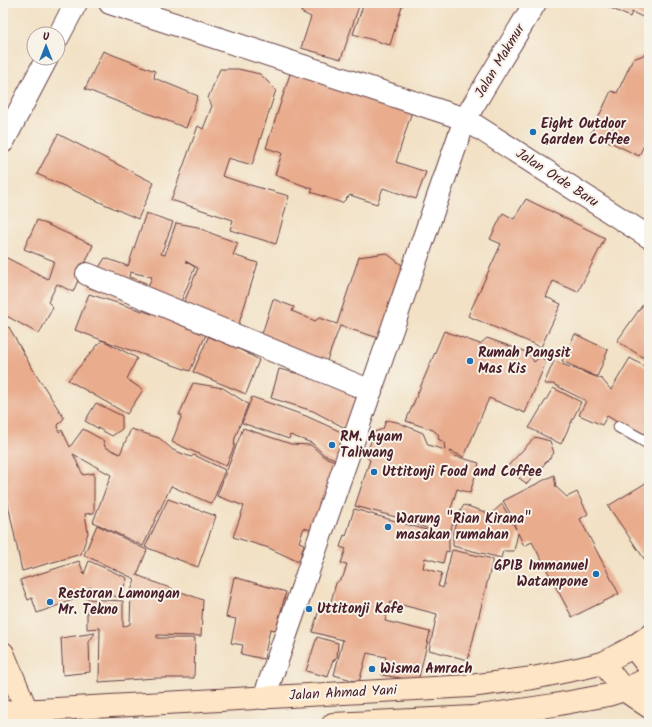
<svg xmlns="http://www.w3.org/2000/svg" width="652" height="727" font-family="Kalam,sans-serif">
  <rect width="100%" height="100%" fill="#f7f3e8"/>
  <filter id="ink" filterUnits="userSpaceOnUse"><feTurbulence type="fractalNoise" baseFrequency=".025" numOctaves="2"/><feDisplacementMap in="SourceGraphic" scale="8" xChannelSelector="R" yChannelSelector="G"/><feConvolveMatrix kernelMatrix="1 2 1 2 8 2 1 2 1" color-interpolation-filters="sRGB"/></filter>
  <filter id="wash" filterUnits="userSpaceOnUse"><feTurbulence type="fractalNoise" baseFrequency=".012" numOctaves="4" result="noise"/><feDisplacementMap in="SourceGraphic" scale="16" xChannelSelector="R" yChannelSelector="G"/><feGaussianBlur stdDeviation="0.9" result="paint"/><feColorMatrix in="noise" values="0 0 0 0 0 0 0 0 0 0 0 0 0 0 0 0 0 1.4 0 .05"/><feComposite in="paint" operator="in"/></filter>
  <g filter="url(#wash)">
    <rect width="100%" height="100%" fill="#f2e1c5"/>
    <g id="blocks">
      <!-- building -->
      <g fill="#e9ac8d" fill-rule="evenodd">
        <polygon points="304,3 360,3 341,59 301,48 311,17 301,12"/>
        <polygon points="364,3 403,3 390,45 353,34"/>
        <polygon points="605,3 649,3 649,20 632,12 630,17 604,5"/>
        <polygon points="103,51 155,71 154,78 198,96 186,128 85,89"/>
        <polygon points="649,53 649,134 639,156 591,133 611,91 617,93 633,59"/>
        <polygon points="220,69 238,69 260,74 276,90 252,165 228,158 222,176 243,183 289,196 276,244 230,230 233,220 171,200 198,126 203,129 212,106 208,98"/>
        <polygon points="290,74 308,75 412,111 396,162 426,172 416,199 383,188 377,204 350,195 342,203 311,192 313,189 275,175 282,153 266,148"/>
        <polygon points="58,134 154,183 138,219 37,174"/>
        <polygon points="526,199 605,238 578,292 553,281 546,297 561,304 541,347 468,316 501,244 490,239 503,213 514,219"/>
        <path d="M146,213L173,222L161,254L165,255L176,223L198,227L213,234L238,243L233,255L258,263L234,339L208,330L190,371L102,340L137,358L127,379L143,390L127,414L68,380L102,340L75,330L89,294L152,314L156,301L147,290L152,277L130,272L129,277L146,283L147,297L144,307L87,287L95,268L98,269L105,258L128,266ZM185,261L198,268L181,310L178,309L195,267Z"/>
        <polygon points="37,220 93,245 73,292 57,284 48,302 53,307 39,334 3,314 3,256 48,279 54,261 24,249"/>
        <polygon points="386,253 407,269 382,339 340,326 326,363 258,347 273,299 294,307 292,311 315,321 319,318 337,324 359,257"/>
        <polygon points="649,296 649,361 617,341"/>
        <polygon points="9,327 29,363 64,418 58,425 59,432 62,430 70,447 83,429 103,440 105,447 120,454 131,429 159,438 173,450 191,457 194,455 225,470 212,504 171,486 143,546 93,522 111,475 73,454 83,475 94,473 94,513 85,514 88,533 81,554 22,571 5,490 3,491 3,329"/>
        <polygon points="444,331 480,344 487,338 529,353 534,362 541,356 546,362 525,413 489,398 464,457 450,451 452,455 479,463 470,493 457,489 450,512 455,516 449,536 449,552 446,551 443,563 425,558 423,568 442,573 438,586 443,588 452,550 493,559 468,660 429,650 437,614 390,602 385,621 430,632 418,681 382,675 386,657 367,653 359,682 334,675 343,640 312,632 320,607 329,609 336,583 343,577 347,564 341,563 346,549 340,547 344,535 346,536 354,509 447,536 403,519 355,506 370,460 366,457 374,432 383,429 386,420 397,422 423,433 428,445 445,450 444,442 438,439 439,435 433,430 406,421"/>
        <polygon points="210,333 259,360 246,394 193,372"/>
        <polygon points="575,334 608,350 597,377 562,361"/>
        <polygon points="630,358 649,369 649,427 643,437 607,416 602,425 579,415 586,401 553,384 544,384 554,361 602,379 611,390"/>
        <polygon points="279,369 316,378 349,391 352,396 361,400 349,430 313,411 271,398"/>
        <polygon points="193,383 223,388 248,404 235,438 234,447 226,466 172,442 182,415 179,415"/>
        <polygon points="553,388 581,402 561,444 529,428"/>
        <polygon points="252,397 306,416 348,435 339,460 324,455 312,443 290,435 289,439 242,423"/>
        <polygon points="96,403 122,416 122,429 112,436 85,421"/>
        <polygon points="243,428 291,444 311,445 324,457 338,462 314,531 304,528 299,542 304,544 299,562 269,548 233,537 244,506 217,496"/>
        <polygon points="535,437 550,441 554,453 527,484 506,468"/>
        <polygon points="554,475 556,487 567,497 577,492 588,514 580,519 619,594 572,617 532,542 524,546 518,533 514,551 503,551 501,558 453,546 453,532 458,515 464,505 491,514 502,504 516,529 514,524 516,523 503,501"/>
        <polygon points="649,481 649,557 645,560 608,506"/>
        <polygon points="168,499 216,516 198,567 145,547"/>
        <polygon points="97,525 147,550 137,575 159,584 203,600 201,636 157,635 157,638 195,638 194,678 155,678 99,682 100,628 87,629 87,599 123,601 123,627 130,624 131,591 135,579 84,555"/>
        <polygon points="79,561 84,574 89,561 127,578 120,598 89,587 92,593 37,613 32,598 28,600 20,580"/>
        <polygon points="234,577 286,592 276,630 270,629 264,659 241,654 243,645 231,643 236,619 226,617"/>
        <polygon points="95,633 89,642 90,672 63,675 61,638"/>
        <polygon points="317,637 338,643 337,657 332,662 328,677 306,671"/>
      </g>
    </g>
  </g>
  <g filter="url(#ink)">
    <use href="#blocks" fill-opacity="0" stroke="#633c42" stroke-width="1"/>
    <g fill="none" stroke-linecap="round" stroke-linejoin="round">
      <!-- lane casing -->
      <g stroke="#633c42" stroke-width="13">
        <polyline id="lane" points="619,427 641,439 649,444"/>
      </g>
      <!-- street casing -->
      <g stroke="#633c42" stroke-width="24">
        <g id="street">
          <polyline points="110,3 465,119 649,237"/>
          <polyline points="58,37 76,3"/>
          <polyline points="3,142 47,58"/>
          <polyline points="87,274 371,391"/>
          <polyline points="264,698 465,119 535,3"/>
        </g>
      </g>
      <!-- secondary casing -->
      <g stroke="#633c42" stroke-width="24">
        <g id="secondary">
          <polyline points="633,647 649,667"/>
          <polyline points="3,653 27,711 28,723"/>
          <polyline points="603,663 624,690 649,707"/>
          <polyline points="3,712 470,686 533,678 582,668 603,663 633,647 649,636"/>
          <polyline points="333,724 473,717 554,705 608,695 624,690 649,678"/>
        </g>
      </g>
      <!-- lane -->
      <use href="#lane" stroke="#fff" stroke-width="11"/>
      <!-- street -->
      <use href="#street" stroke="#fff" stroke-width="22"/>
      <!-- secondary -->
      <use href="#secondary" stroke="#fee5c5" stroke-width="22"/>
    </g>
  </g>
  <!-- markers -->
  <g fill="#1f6fb2" stroke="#f7f3e8" stroke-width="1.5">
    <circle cx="533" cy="132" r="4"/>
    <circle cx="470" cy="361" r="4"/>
    <circle cx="332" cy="445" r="4"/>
    <circle cx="374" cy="472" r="4"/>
    <circle cx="388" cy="527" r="4"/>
    <circle cx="596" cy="574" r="4"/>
    <circle cx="50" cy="602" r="4"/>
    <circle cx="309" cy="609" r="4"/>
    <circle cx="372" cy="669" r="4"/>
  </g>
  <g text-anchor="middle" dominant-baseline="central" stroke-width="4" stroke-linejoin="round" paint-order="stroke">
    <!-- street labels -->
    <g font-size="14" fill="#4a1f2b" stroke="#f7f3e8">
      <text transform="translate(500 61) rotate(-59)">Jalan Makmur</text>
      <text transform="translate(557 178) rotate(33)">Jalan Orde Baru</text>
      <text transform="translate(343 693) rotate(-3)">Jalan Ahmad Yani</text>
    </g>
    <!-- poi labels -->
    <g font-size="14" font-weight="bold" fill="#4a1f2b" stroke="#f7f3e8" text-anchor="start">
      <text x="541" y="124">Eight Outdoor<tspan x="541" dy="16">Garden Coffee</tspan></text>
      <text x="478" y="353">Rumah Pangsit<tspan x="478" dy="16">Mas Kis</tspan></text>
      <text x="340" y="437">RM. Ayam<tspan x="340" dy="16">Taliwang</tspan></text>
      <text x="382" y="472">Uttitonji Food and Coffee</text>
      <text x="396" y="519">Warung "Rian Kirana"<tspan x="396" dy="16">masakan rumahan</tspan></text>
      <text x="588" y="566" text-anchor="end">GPIB Immanuel<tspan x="588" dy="16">Watampone</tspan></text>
      <text x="58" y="594">Restoran Lamongan<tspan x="58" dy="16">Mr. Tekno</tspan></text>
      <text x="317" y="609">Uttitonji Kafe</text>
      <text x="380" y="669">Wisma Amrach</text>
    </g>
  </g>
  <!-- margin -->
  <rect width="652" height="727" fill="none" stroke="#f7f3e8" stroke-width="16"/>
  <!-- north arrow -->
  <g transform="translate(46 46)"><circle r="19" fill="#f7f3e8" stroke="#b29e9c"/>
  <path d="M0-3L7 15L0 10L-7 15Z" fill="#1f6fb2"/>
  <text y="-6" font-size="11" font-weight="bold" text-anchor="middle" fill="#4a1f2b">U</text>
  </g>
</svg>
